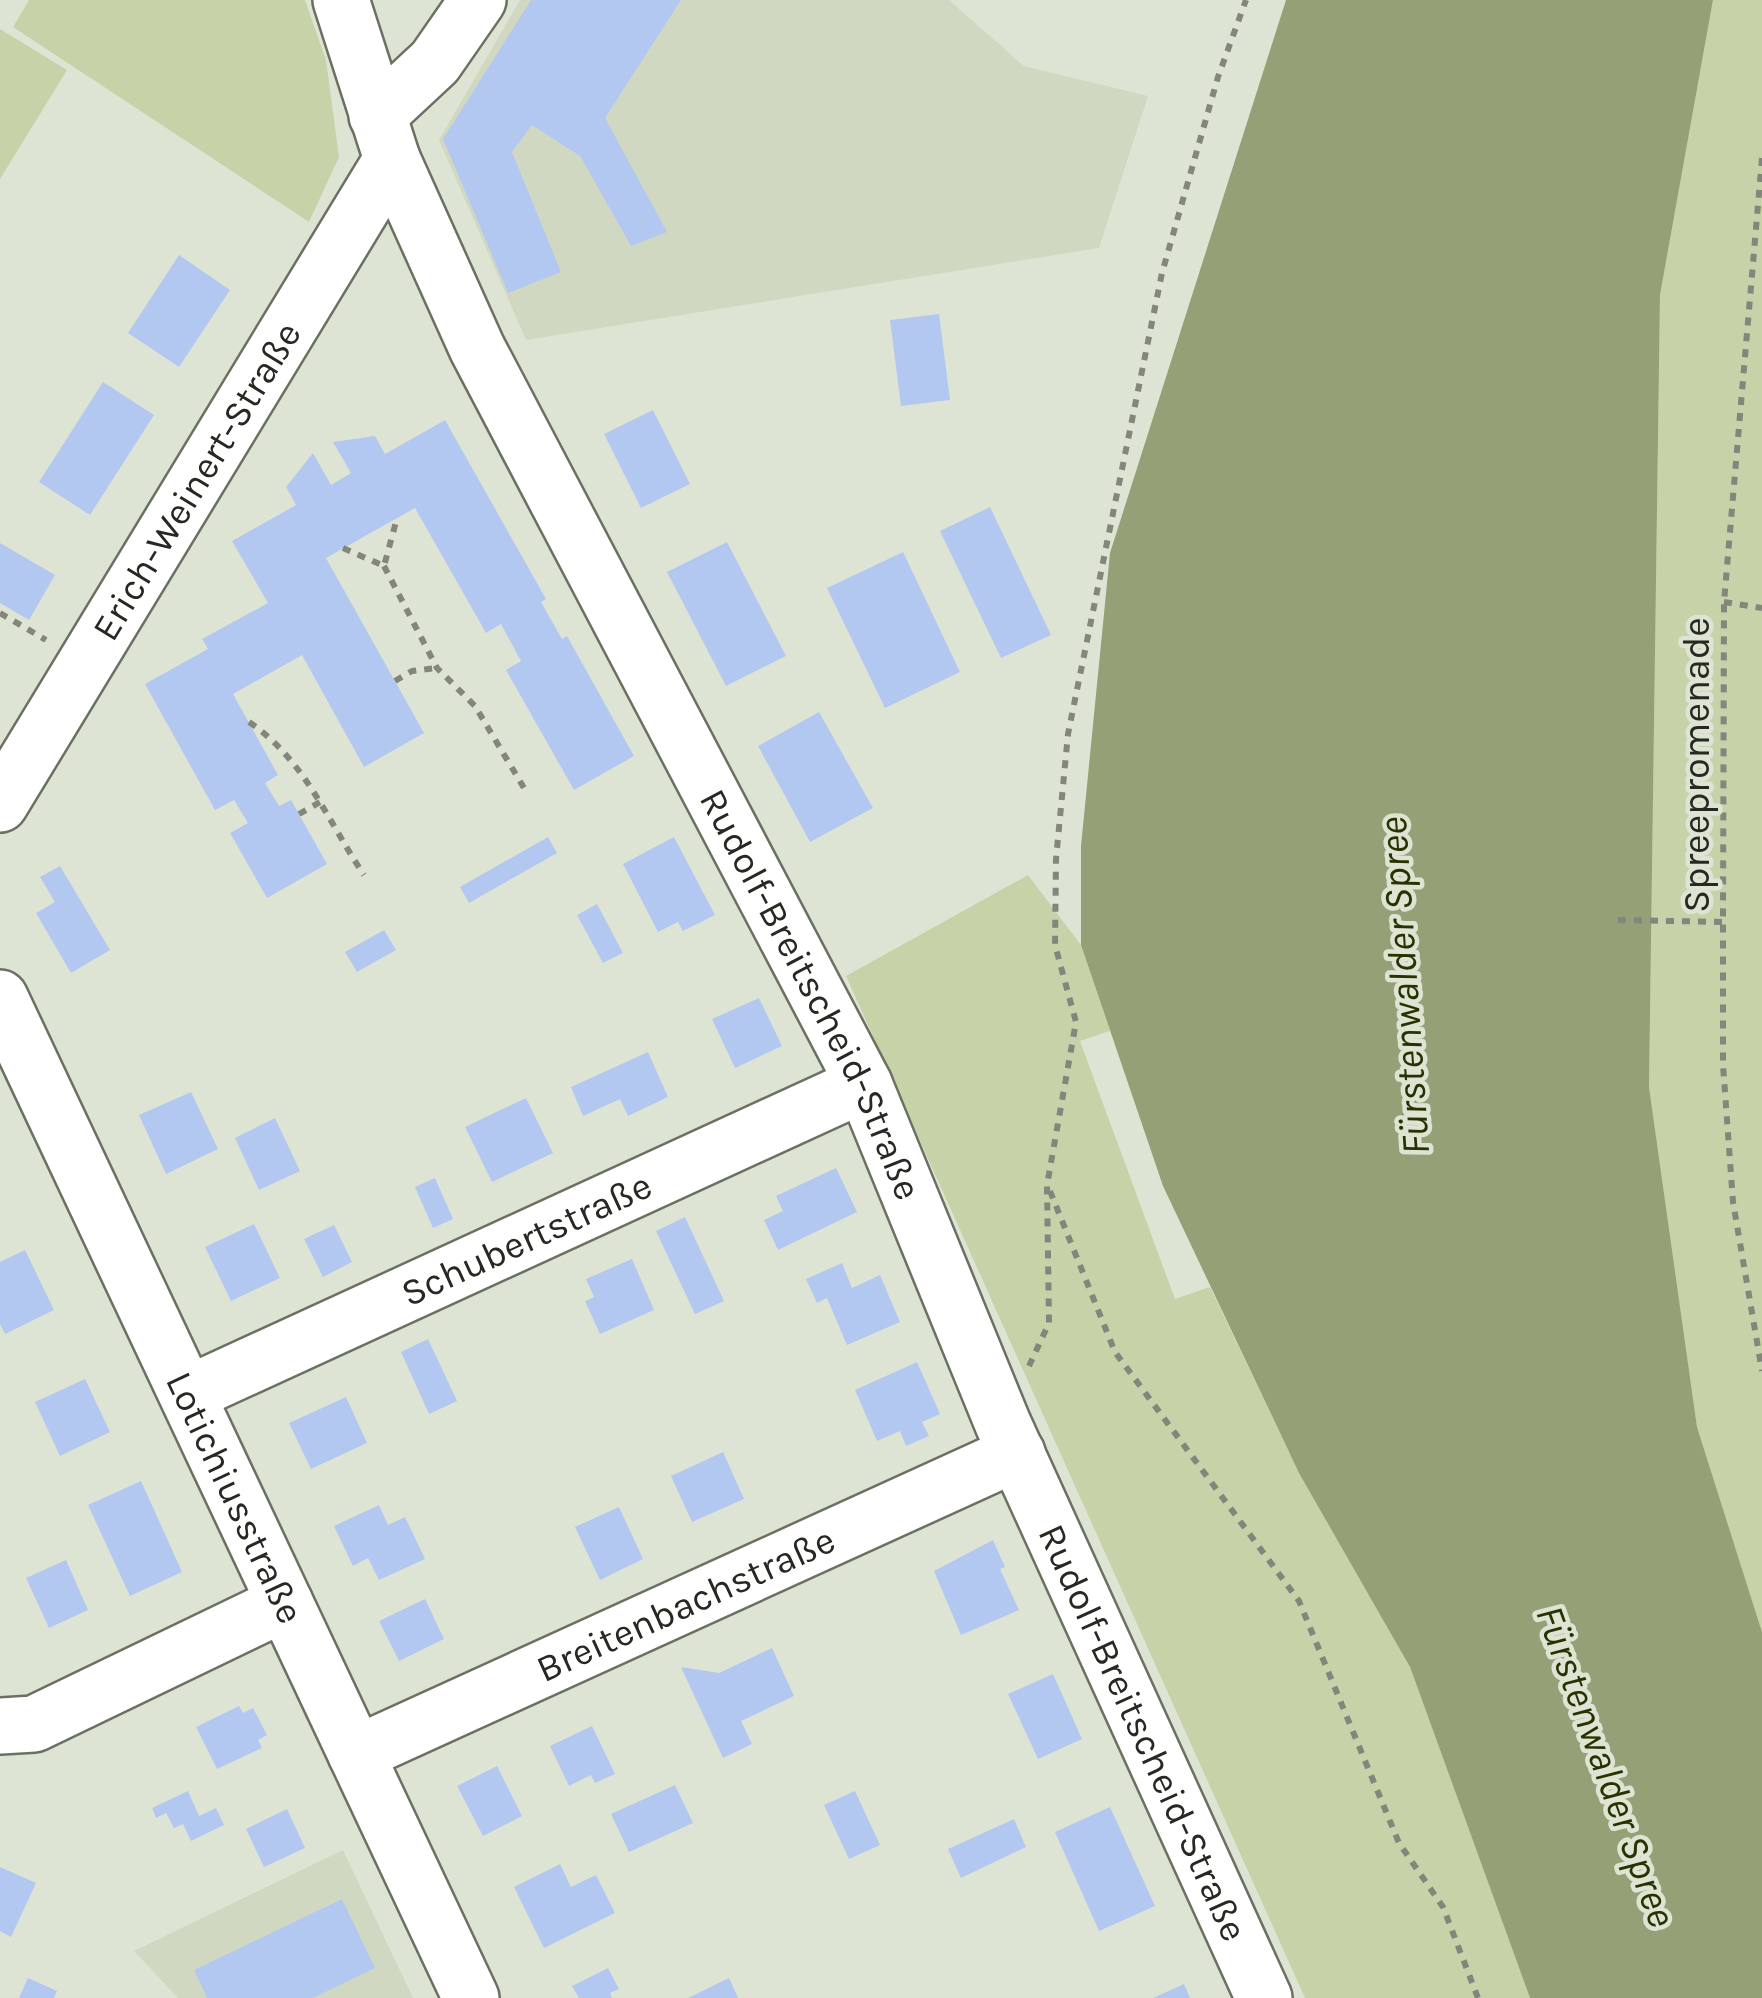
<svg xmlns="http://www.w3.org/2000/svg" width="1762" height="1998" font-family="Karla,sans-serif">
  <rect width="100%" height="100%" fill="#dee4d3"/>
  <!-- built -->
  <g fill="#d1d8c2">
    <polygon points="520,0 949,0 1024,66 1148,96 1099,248 526,340 439,140"/>
    <polygon points="343,1850 413,1998 178,1998 134,1951"/>
  </g>
  <!-- green -->
  <g fill="#c6d3a8">
    <polygon points="29,0 305,0 326,60 339,157 309,222 13,27"/>
    <polygon points="1713,0 1762,0 1762,1632 1697,1427 1649,1087 1660,295"/>
    <polygon points="0,29 67,70 0,179"/>
    <polygon points="1028,875 1081,945 1110,1031 1080,1041 1175,1299 1210,1287 1288,1450 1410,1667 1530,1998 1305,1998 846,976"/>
  </g>
  <!-- water -->
  <polygon fill="#94a177" points="1286,0 1713,0 1660,295 1649,1087 1697,1427 1762,1632 1762,1998 1530,1998 1410,1667 1299,1473 1163,1186 1081,945 1081,846 1110,553"/>
  <!-- building -->
  <g fill="#b3c8f1">
    <polygon points="531,0 681,0 605,118 667,232 631,246 580,156 532,125 512,152 561,272 508,293 443,139"/>
    <polygon points="179,255 230,290 179,367 128,333"/>
    <polygon points="939,314 950,400 901,406 890,320"/>
    <polygon points="103,382 154,415 90,515 39,482"/>
    <polygon points="653,410 690,484 641,508 604,434"/>
    <polygon points="445,420 546,599 541,602 562,639 567,636 634,756 574,790 506,670 521,661 501,624 486,633 415,508 326,558 424,733 364,767 302,655 233,694 278,775 265,783 279,806 291,800 327,864 267,898 230,833 248,823 234,800 215,810 145,684 208,649 202,639 268,603 232,541 296,505 286,487 313,453 331,485 351,473 333,442 375,436 385,454"/>
    <polygon points="990,507 1051,635 1001,658 940,531"/>
    <polygon points="727,542 786,656 726,686 667,572"/>
    <polygon points="0,543 55,575 29,620 0,603"/>
    <polygon points="903,552 960,672 885,708 827,588"/>
    <polygon points="819,712 873,808 810,842 758,746"/>
    <polygon points="548,837 557,853 469,903 460,887"/>
    <polygon points="674,837 715,915 683,931 678,922 658,932 623,864"/>
    <polygon points="60,866 110,950 71,973 36,913 55,902 40,877"/>
    <polygon points="597,904 623,953 603,963 577,915"/>
    <polygon points="384,930 396,950 357,972 345,952"/>
    <polygon points="759,998 782,1046 735,1068 712,1019"/>
    <polygon points="648,1052 668,1097 628,1116 620,1099 583,1116 571,1087"/>
    <polygon points="191,1092 218,1149 166,1174 139,1115"/>
    <polygon points="526,1098 553,1153 492,1182 465,1127"/>
    <polygon points="275,1118 300,1171 259,1190 235,1138"/>
    <polygon points="836,1168 857,1212 778,1250 764,1220 783,1211 776,1196"/>
    <polygon points="435,1178 453,1219 433,1228 415,1187"/>
    <polygon points="685,1217 724,1301 695,1314 656,1231"/>
    <polygon points="254,1224 280,1278 231,1301 205,1247"/>
    <polygon points="334,1225 352,1262 323,1277 304,1239"/>
    <polygon points="25,1250 54,1310 5,1334 0,1324 0,1262"/>
    <polygon points="632,1259 654,1310 600,1334 585,1301 594,1297 586,1279"/>
    <polygon points="842,1263 852,1288 880,1275 900,1322 847,1345 827,1298 817,1303 806,1279"/>
    <polygon points="428,1339 457,1401 429,1414 401,1352"/>
    <polygon points="917,1362 940,1414 922,1422 929,1436 906,1446 900,1431 877,1441 855,1390"/>
    <polygon points="85,1379 110,1432 60,1456 35,1402"/>
    <polygon points="346,1397 367,1443 311,1469 289,1423"/>
    <polygon points="723,1452 744,1499 692,1522 671,1476"/>
    <polygon points="141,1481 182,1572 130,1596 88,1505"/>
    <polygon points="379,1505 388,1525 405,1517 425,1559 379,1580 368,1558 353,1566 334,1526"/>
    <polygon points="619,1507 643,1559 600,1580 575,1527"/>
    <polygon points="993,1540 1005,1567 1000,1569 1019,1610 961,1635 934,1571"/>
    <polygon points="66,1560 88,1610 49,1628 26,1578"/>
    <polygon points="425,1599 444,1639 399,1661 379,1621"/>
    <polygon points="772,1648 794,1696 741,1721 752,1744 723,1758 681,1667 719,1673"/>
    <polygon points="1053,1674 1082,1739 1038,1759 1008,1694"/>
    <polygon points="239,1706 243,1713 253,1708 267,1735 258,1740 262,1748 217,1769 196,1727"/>
    <polygon points="592,1726 615,1774 595,1783 591,1775 569,1786 550,1746"/>
    <polygon points="497,1766 522,1816 483,1836 457,1786"/>
    <polygon points="675,1785 693,1823 629,1852 611,1814"/>
    <polygon points="188,1791 199,1816 216,1808 224,1825 191,1841 183,1824 174,1828 166,1813 156,1818 152,1808"/>
    <polygon points="855,1791 880,1845 849,1859 824,1805"/>
    <polygon points="1110,1807 1155,1906 1099,1931 1055,1832"/>
    <polygon points="287,1809 305,1848 264,1867 246,1829"/>
    <polygon points="1014,1819 1026,1847 961,1878 948,1849"/>
    <polygon points="560,1864 571,1887 596,1875 615,1913 544,1948 514,1887"/>
    <polygon points="0,1867 36,1883 11,1937 0,1931"/>
    <polygon points="342,1899 375,1968 313,1998 207,1998 194,1970"/>
    <polygon points="608,1968 619,1989 610,1993 612,1998 579,1998 572,1986"/>
    <polygon points="28,1978 57,1991 54,1998 19,1998"/>
    <polygon points="729,1978 738,1998 688,1998"/>
    <polygon points="1184,1984 1190,1998 1153,1998"/>
  </g>
  <g fill="none" stroke-linecap="round" stroke-linejoin="round">
    <!-- minor casing -->
    <g stroke="#6c7062" stroke-width="60">
      <g id="minor">
        <polyline points="377,116 435,62 478,0"/>
        <path id="s1" d="M392,159L477,348L864,1084L1003,1424L1264,1998"/>
        <path id="s2" d="M0,998L471,1998"/>
        <path id="s3" d="M188,1394L864,1084"/>
        <polyline points="0,1726 34,1724 285,1603"/>
        <path id="s4" d="M356,1754L1017,1453"/>
      </g>
    </g>
    <!-- major casing -->
    <g stroke="#6c7062" stroke-width="60">
      <g id="major">
        <path id="s5" d="M0,804L392,159L341,0"/>
      </g>
    </g>
    <!-- path -->
    <g stroke="#82867b" stroke-width="6" stroke-dasharray="8 8" stroke-linecap="butt">
      <polyline points="1762,158 1724,602 1723,922 1723,1065 1733,1202 1762,1371"/>
      <polyline points="343,548 384,566 397,518"/>
      <polyline points="384,566 437,668 475,706 524,788"/>
      <polyline points="1724,602 1762,608"/>
      <polyline points="0,613 46,640"/>
      <polyline points="395,681 412,671 436,668"/>
      <path d="M249,722C305,760 327,820 364,875"/>
      <polyline points="299,814 320,802"/>
      <polyline points="1618,920 1723,922"/>
      <polyline points="1050,1191 1115,1352 1299,1601 1399,1843 1443,1907 1478,1998"/>
      <polyline points="1029,1366 1049,1323 1047,1185 1076,1022 1055,945 1056,859 1068,734 1162,273 1218,77 1246,0"/>
    </g>
    <!-- minor -->
    <use href="#minor" stroke="#fff" stroke-width="55"/>
    <!-- major -->
    <use href="#major" stroke="#fff" stroke-width="55"/>
  </g>
  <g text-anchor="middle" dominant-baseline="central" stroke-width="9" stroke-linejoin="round" paint-order="stroke">
    <!-- street labels -->
    <g font-size="38" fill="#262822" stroke="#dee4d3">
      <text stroke="none"><textPath href="#s5" startOffset="378">Erich-Weinert-Straße</textPath></text>
      <text transform="translate(1696 765) rotate(-90)">Spreepromenade</text>
      <text stroke="none"><textPath href="#s1" startOffset="935">Rudolf-Breitscheid-Straße</textPath></text>
      <text stroke="none"><textPath href="#s3" startOffset="372">Schubertstraße</textPath></text>
      <text stroke="none"><textPath href="#s2" startOffset="552">Lotichiusstraße</textPath></text>
      <text stroke="none"><textPath href="#s4" startOffset="362">Breitenbachstraße</textPath></text>
      <text stroke="none"><textPath href="#s1" startOffset="1745">Rudolf-Breitscheid-Straße</textPath></text>
    </g>
    <!-- water labels -->
    <g font-size="40" font-style="italic" fill="#273200" stroke="#dee4d3">
      <text transform="translate(1404 986) rotate(-94)">Fürstenwalder Spree</text>
      <text transform="translate(1606 1766) rotate(70)">Fürstenwalder Spree</text>
    </g>
  </g>
</svg>
